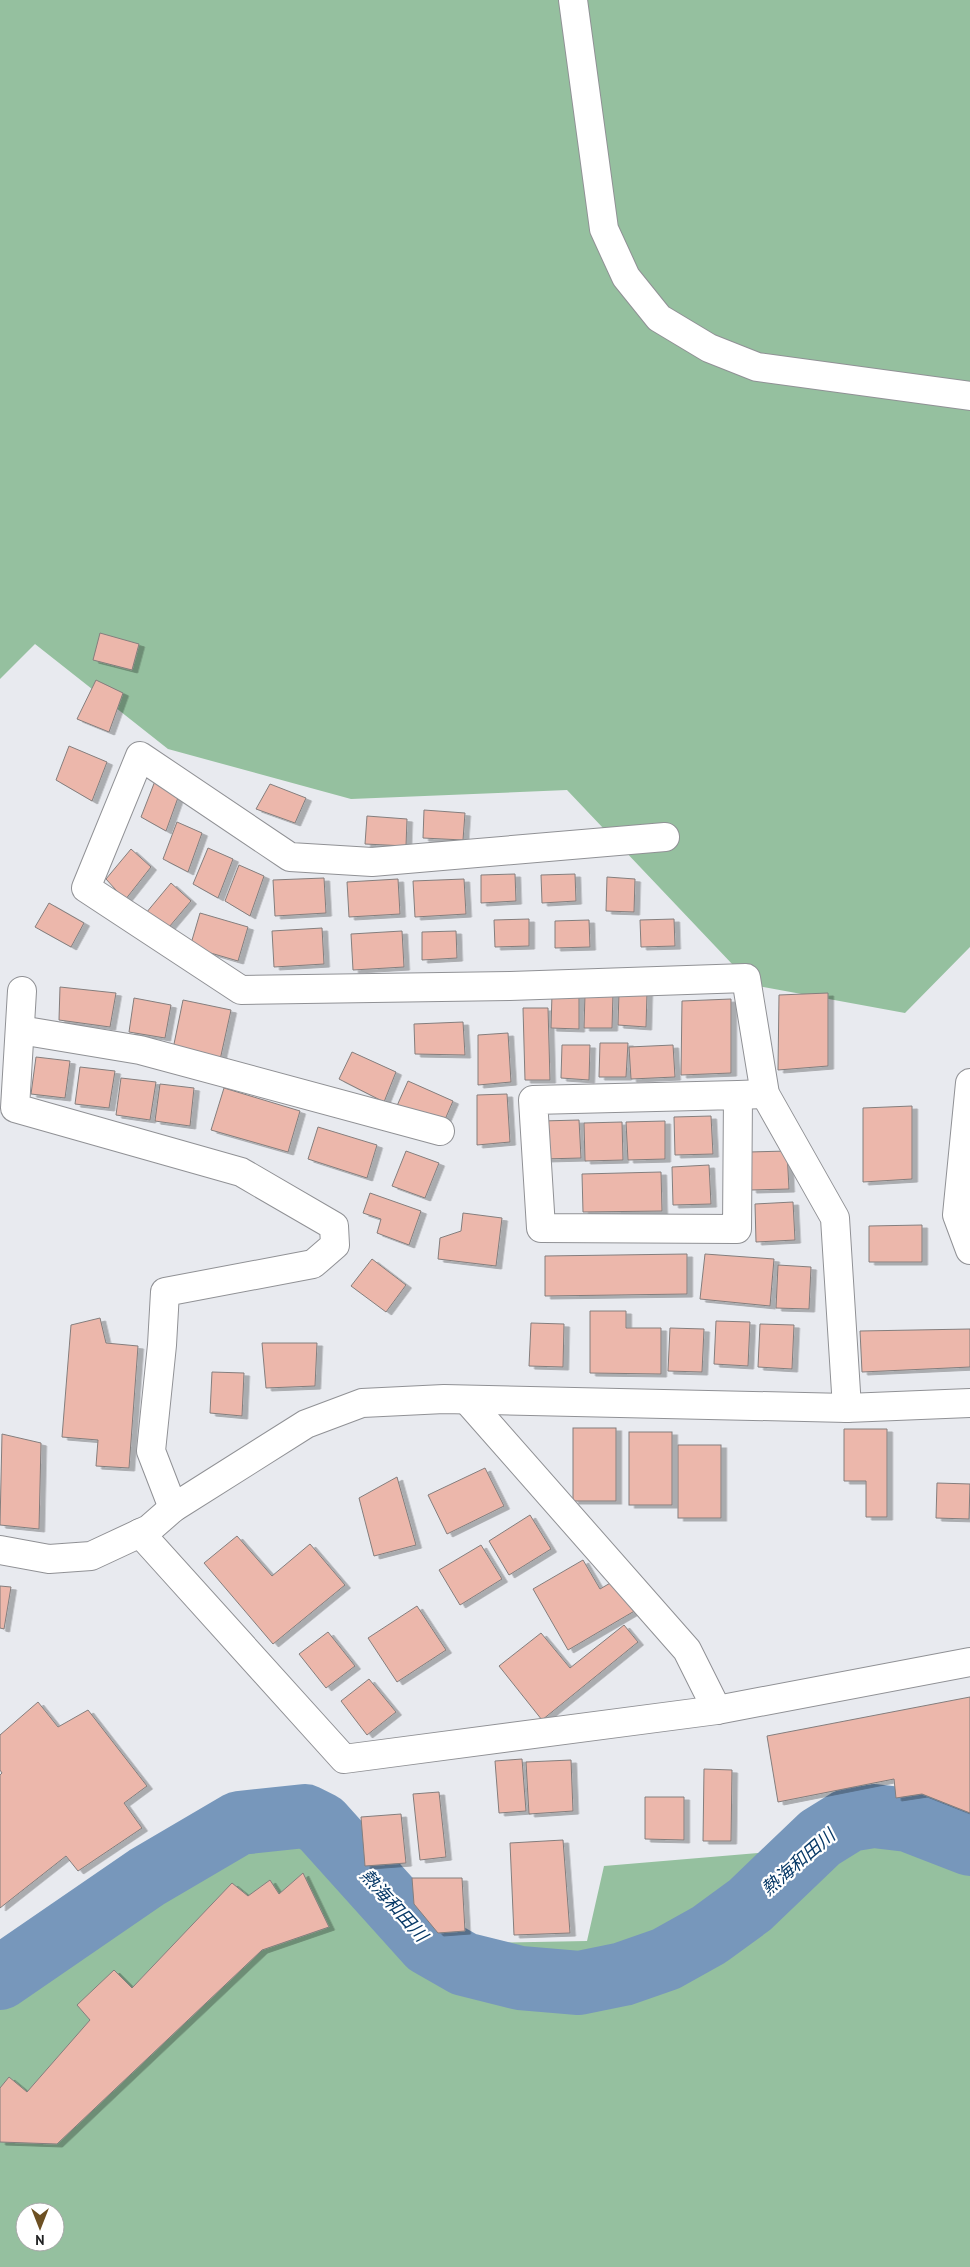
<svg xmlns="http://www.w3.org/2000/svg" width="970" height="2267" font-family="'PT Sans','Noto Sans JP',sans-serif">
  <defs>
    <filter id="shadow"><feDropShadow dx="5.5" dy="3" stdDeviation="0" flood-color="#0004"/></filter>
  </defs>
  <rect width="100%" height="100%" fill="#e8eaef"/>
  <!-- forest -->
  <g fill="#95c09f" fill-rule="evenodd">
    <polygon points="0,0 970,0 970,947 905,1013 752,985 567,790 351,799 168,749 35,644 0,679"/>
    <path d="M302,1807L429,1944L587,1941L604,1866L970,1835V2267H0V1993ZM25,2212H55V2242H25Z"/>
  </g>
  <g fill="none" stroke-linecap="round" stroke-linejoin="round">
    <!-- river -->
    <polyline stroke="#7797bb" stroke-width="64" points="0,1978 147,1877 239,1823 305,1816 321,1824 429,1944 464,1964 520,1978 579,1983 623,1974 666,1959 709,1935 750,1905 820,1838 849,1820 874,1816 908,1820 970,1844"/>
  </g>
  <!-- building -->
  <g fill="#ecb7ab" stroke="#847e7d" filter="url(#shadow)">
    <polygon points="100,633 139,644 132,670 93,660"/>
    <polygon points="96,680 123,693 109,732 77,719"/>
    <polygon points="69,746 107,762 92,801 56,780"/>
    <polygon points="155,781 180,792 166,831 141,817"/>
    <polygon points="270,784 306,798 295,823 256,809"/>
    <polygon points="424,810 465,813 463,840 423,838"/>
    <polygon points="367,816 407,819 406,846 365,844"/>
    <polygon points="177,822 202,833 188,872 163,859"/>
    <polygon points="208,848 233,859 218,898 193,884"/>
    <polygon points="131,849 151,867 125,900 106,879"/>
    <polygon points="239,865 264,876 250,916 225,901"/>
    <polygon points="515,874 516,901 481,903 481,875"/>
    <polygon points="575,874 576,901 542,903 541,875"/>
    <polygon points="607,877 635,879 634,912 606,911"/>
    <polygon points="324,878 326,913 275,916 273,880"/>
    <polygon points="398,879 400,914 349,917 347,882"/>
    <polygon points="464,879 466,914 415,917 413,881"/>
    <polygon points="171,883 191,901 164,933 146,913"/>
    <polygon points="49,903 84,923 71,947 35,927"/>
    <polygon points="200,913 248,927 238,961 190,947"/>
    <polygon points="529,919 529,946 495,947 494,920"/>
    <polygon points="674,919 675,946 641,947 640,920"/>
    <polygon points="589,920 590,947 555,948 555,921"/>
    <polygon points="322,928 324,964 274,967 272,931"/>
    <polygon points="402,931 404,967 353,970 351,934"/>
    <polygon points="456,931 457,958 422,960 422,932"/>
    <polygon points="60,987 116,993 110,1027 59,1020"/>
    <polygon points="619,992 647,993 646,1027 618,1025"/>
    <polygon points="828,993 828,1066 778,1070 779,995"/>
    <polygon points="552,994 579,995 579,1029 551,1028"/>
    <polygon points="585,994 613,994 612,1028 584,1028"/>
    <polygon points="134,998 171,1005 165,1038 129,1032"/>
    <polygon points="731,999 731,1073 681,1075 682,1001"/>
    <polygon points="183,1000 231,1010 220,1060 173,1049"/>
    <polygon points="523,1008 548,1008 550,1080 525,1080"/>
    <polygon points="463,1022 465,1055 415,1054 414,1024"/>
    <polygon points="508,1033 511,1082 478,1085 478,1035"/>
    <polygon points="600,1043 628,1043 626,1077 599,1077"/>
    <polygon points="562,1045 590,1045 589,1080 561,1078"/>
    <polygon points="673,1045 675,1077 631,1079 629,1047"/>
    <polygon points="352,1052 396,1072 384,1102 339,1079"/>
    <polygon points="36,1057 70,1061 65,1098 31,1094"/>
    <polygon points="80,1067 115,1071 109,1108 75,1104"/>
    <polygon points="121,1078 156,1082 150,1120 116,1115"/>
    <polygon points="408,1081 453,1101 440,1131 396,1108"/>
    <polygon points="160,1084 194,1088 190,1126 155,1121"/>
    <polygon points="224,1088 300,1111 288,1152 211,1130"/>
    <polygon points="507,1094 510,1142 477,1145 477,1095"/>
    <polygon points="912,1106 912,1179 863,1182 863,1108"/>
    <polygon points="711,1116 713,1154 675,1155 674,1117"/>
    <polygon points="579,1120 581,1158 543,1159 542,1121"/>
    <polygon points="665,1121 665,1159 628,1160 626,1122"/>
    <polygon points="622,1122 623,1160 585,1161 584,1123"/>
    <polygon points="318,1127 377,1145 367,1178 308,1159"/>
    <polygon points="406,1151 439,1163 425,1198 392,1186"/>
    <polygon points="787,1151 789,1189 751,1190 749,1152"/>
    <polygon points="709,1165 711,1204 673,1205 672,1167"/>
    <polygon points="661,1172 662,1211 583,1212 582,1174"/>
    <polygon points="370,1193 421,1211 409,1245 377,1233 381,1219 363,1213"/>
    <polygon points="793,1202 795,1240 756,1242 755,1204"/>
    <polygon points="463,1213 502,1218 496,1266 438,1259 440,1238 461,1231"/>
    <polygon points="922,1225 922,1262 869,1262 869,1226"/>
    <polygon points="687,1254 687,1294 545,1296 545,1256"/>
    <polygon points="705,1254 774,1259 770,1306 700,1299"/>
    <polygon points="372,1259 406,1285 386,1312 351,1286"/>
    <polygon points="778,1265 811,1267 809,1309 776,1308"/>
    <polygon points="590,1311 626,1311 626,1328 661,1328 661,1374 590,1373"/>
    <polygon points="100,1318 106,1343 138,1346 129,1468 96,1466 98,1440 62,1437 71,1325"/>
    <polygon points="716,1321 750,1322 748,1366 714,1364"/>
    <polygon points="531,1323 564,1324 563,1367 529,1366"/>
    <polygon points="760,1324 794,1325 792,1369 758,1367"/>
    <polygon points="670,1328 704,1329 702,1372 668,1371"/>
    <polygon points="970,1329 970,1367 862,1372 860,1331"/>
    <polygon points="262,1343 317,1343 315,1386 266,1388"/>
    <polygon points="212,1372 244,1373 242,1416 210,1413"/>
    <rect x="573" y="1428" width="43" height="73"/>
    <polygon points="844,1429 887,1429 887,1517 866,1517 866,1481 844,1481"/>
    <rect x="629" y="1432" width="43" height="73"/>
    <polygon points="2,1434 41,1443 39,1529 0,1525"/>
    <rect x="678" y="1445" width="43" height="73"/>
    <polygon points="485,1468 504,1506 447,1534 428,1495"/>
    <polygon points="397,1477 416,1545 374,1556 359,1498"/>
    <polygon points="937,1483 970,1484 969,1519 936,1518"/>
    <polygon points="530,1515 551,1549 509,1575 489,1541"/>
    <polygon points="237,1536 272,1576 310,1544 345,1585 273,1644 204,1563"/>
    <polygon points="481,1545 502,1579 460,1605 439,1570"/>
    <polygon points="583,1560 600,1589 624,1575 643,1606 568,1650 533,1589"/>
    <polygon points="0,1586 11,1587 4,1629 0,1628"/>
    <polygon points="417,1606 446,1650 397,1682 368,1638"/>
    <polygon points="624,1625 638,1642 542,1720 499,1666 541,1633 570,1668"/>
    <polygon points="328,1632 355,1666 326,1688 299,1654"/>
    <polygon points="369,1679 396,1712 367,1735 341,1701"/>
    <polygon points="970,1697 970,1813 922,1794 896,1798 894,1779 778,1802 767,1736"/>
    <polygon points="38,1702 58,1727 88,1710 147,1786 124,1803 142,1828 78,1871 66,1856 0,1908 0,1775 2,1773 0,1770 0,1735"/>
    <polygon points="522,1759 526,1811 499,1813 495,1761"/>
    <polygon points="571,1760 573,1811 529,1814 526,1762"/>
    <polygon points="704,1769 732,1770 731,1841 703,1841"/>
    <polygon points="439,1792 446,1857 420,1860 413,1794"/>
    <polygon points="645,1797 684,1797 684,1840 645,1839"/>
    <polygon points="401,1814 406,1863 365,1866 361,1817"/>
    <polygon points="563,1840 570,1933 514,1935 510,1843"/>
    <polygon points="303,1873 329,1927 262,1950 57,2144 0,2142 0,2088 9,2077 27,2092 90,2020 77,2005 114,1970 132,1988 232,1883 248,1896 270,1880 279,1894"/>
    <polygon points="412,1878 462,1878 465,1931 438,1933 414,1904"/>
  </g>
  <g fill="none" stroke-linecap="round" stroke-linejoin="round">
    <!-- minor casing -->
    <g stroke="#909195" stroke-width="30">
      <g id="minor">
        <polyline points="665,837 372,862 290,857 140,756 86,888 241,990 510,986 746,978 765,1094 835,1218 847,1408"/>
        <polyline points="22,991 15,1108 241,1172 334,1226 335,1245 313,1264 165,1292 162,1345 151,1451 173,1508"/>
        <polyline points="20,1030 140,1050 440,1131"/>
        <polyline points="970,1083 957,1215 970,1250"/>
        <polyline points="738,1095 737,1229 541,1228 533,1100 738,1095 765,1094"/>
        <polyline points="467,1400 687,1650 717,1710"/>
        <polyline points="140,1533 344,1759 717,1710 970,1662"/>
      </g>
    </g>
    <!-- tertiary casing -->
    <g stroke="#909195" stroke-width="30">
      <g id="tertiary">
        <polyline points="573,0 604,229 626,277 659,318 709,348 757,367 970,396"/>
        <polyline points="0,1550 49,1559 91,1556 149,1529 173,1508 306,1424 362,1403 444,1399 847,1408 970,1403"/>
      </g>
    </g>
    <!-- minor -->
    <use href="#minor" stroke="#fff" stroke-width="28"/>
    <!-- tertiary -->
    <use href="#tertiary" stroke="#fff" stroke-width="28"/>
  </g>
  <g text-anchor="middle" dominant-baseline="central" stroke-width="4.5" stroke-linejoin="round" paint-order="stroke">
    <!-- water labels -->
    <g font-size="18" font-style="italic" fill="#063866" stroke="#fff">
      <text transform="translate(798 1862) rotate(-41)">熱海和田川</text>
      <text transform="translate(394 1905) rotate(48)">熱海和田川</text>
    </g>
  </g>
  <!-- north arrow -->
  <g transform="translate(40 2227) rotate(180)"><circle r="24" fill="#ffffff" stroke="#a5a6a6"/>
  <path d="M0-4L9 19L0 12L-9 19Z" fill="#6d5023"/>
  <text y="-8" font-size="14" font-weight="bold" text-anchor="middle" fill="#1f2021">N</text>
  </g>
</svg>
